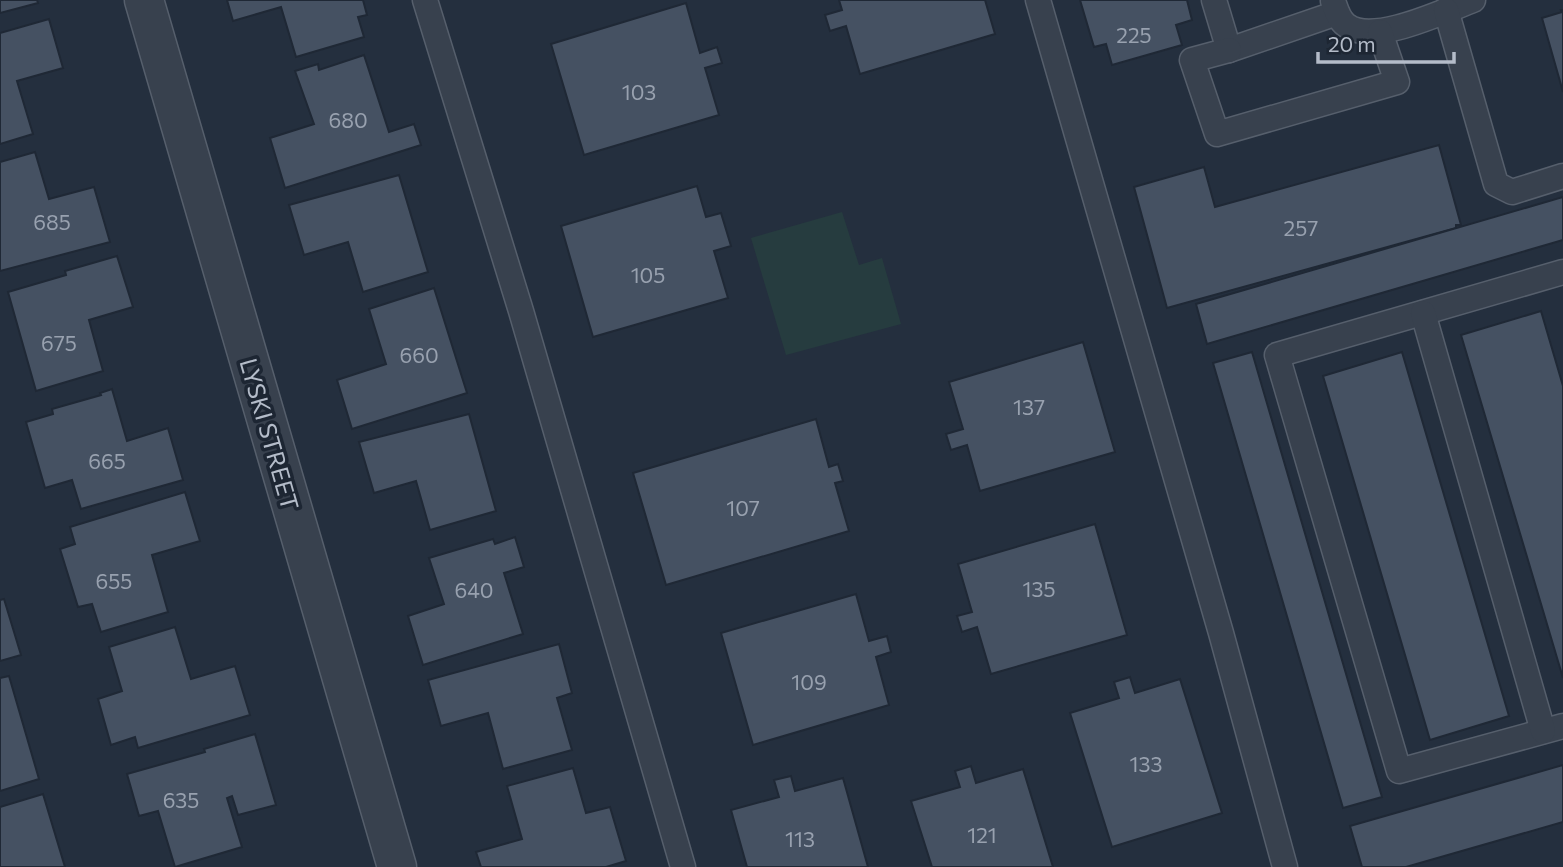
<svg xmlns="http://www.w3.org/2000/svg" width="1563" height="867" font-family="Commissioner,sans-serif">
  <rect width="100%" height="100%" fill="#242f3e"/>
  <!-- green -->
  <polygon fill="#263c3f" points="842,212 859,265 882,258 901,324 786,355 751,238"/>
  <!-- building -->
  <g fill="#455162" stroke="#1f2835" stroke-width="2">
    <polygon points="0,0 37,0 38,3 0,13"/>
    <polygon points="227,0 363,0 367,15 358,17 364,37 296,57 281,7 233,21"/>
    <polygon points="839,0 985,0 995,34 860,74 846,26 830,31 825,15 842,10"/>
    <polygon points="1080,0 1187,0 1192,20 1176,25 1182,45 1112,65 1106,44 1094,47"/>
    <polygon points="686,3 700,53 717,47 722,63 705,68 719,115 584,155 551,44"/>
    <polygon points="1561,10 1563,10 1563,92 1542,18 1562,12"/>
    <polygon points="49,19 63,68 17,81 33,134 0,144 0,33"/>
    <polygon points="364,55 389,132 414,124 421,145 285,188 270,138 314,124 295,71 318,64 319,70"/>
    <polygon points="1439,145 1461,225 1456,225 1456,228 1167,308 1134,187 1204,167 1215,207"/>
    <polygon points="35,152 49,199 94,187 110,242 0,271 0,162"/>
    <polygon points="399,175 428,272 363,292 348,242 304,255 289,205"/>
    <polygon points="697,186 706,217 721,213 731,246 714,251 728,298 593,337 561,226"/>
    <polygon points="1563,197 1563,240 1207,344 1196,304"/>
    <polygon points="117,256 133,307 89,320 103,371 36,391 8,292 66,275 65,271"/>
    <polygon points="434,288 467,393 352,429 337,380 386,364 369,309"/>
    <polygon points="1541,311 1563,386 1563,678 1461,335"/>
    <polygon points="1083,342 1115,452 980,491 967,445 951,450 946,434 963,429 949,382"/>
    <polygon points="1252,352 1382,797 1343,808 1213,363"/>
    <polygon points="1402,352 1509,716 1430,740 1323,376"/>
    <polygon points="112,389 127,441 168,428 183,480 81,509 72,480 45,488 26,422 53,414 52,409 101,395 100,393"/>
    <polygon points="469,414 496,511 430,530 416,481 374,493 359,442"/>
    <polygon points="816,419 829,467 838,464 843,481 835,483 849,531 666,585 633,473"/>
    <polygon points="185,492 200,541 152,555 168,612 101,632 92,604 78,607 60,549 75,544 70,527"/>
    <polygon points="1095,524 1127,635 991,674 977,627 962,632 957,616 972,612 958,564"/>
    <polygon points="515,537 524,567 504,573 523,634 423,665 408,616 444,604 429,558 493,539 495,544"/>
    <polygon points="856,594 869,641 887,636 891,652 876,657 889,705 753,745 721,633"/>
    <polygon points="4,599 21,655 0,661 0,600"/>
    <polygon points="175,627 191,679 235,666 250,715 138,748 135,737 111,745 98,699 122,691 109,647"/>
    <polygon points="559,644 572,693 557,698 572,750 503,769 488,713 441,726 428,680"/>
    <polygon points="9,676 39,779 0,791 0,678"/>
    <polygon points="1130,677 1135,693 1180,679 1222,813 1112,847 1070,713 1119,698 1114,682"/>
    <polygon points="255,734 276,805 238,815 232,796 227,798 242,847 175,867 158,811 139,816 127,774 205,752 204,749"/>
    <polygon points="1563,765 1563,822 1406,867 1362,867 1350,826"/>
    <polygon points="971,766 976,783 1023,769 1053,867 932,867 911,801 960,787 955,771"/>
    <polygon points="573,768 586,813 610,807 626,861 606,867 481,867 476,852 522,839 507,786"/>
    <polygon points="791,776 795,791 843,778 868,867 747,867 731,810 779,797 774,780"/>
    <polygon points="43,794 65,867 0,867 0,807"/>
  </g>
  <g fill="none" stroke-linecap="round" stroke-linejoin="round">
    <!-- service casing -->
    <g stroke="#565f6c" stroke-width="27">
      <g id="service">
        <polyline points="425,0 521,311 683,867"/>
        <polyline points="1038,0 1221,633 1285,867"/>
        <polyline points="1214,0 1229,50 1337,13"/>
        <path d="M1333,1C1336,9 1338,19 1346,25C1372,46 1444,11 1473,0"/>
        <polyline points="1446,10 1496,184 1512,192 1563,176"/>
        <polyline points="1229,50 1192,60 1217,134 1397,82 1380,32"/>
        <polyline points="1563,272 1277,355 1399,771 1563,726"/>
        <polyline points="1423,313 1543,731"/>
      </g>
    </g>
    <!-- minor casing -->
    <g stroke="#565f6c" stroke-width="41">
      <polyline id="minor" points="144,0 397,867"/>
    </g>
    <!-- service -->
    <use href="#service" stroke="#38414e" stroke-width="24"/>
    <!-- minor -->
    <use href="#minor" stroke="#38414e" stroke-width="38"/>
  </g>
  <g text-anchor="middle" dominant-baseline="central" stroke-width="7" stroke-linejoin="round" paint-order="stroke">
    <!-- number labels -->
    <g font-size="21" fill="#98a1af">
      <text x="1134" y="34">225</text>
      <text x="639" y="91">103</text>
      <text x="348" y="119">680</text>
      <text x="52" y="221">685</text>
      <text x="1301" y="227">257</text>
      <text x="648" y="274">105</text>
      <text x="59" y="342">675</text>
      <text x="419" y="354">660</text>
      <text x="1029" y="406">137</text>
      <text x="107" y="460">665</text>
      <text x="743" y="507">107</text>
      <text x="114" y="580">655</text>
      <text x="1039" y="588">135</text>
      <text x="474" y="589">640</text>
      <text x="809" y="681">109</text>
      <text x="1146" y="763">133</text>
      <text x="181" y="799">635</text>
      <text x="982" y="834">121</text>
      <text x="800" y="838">113</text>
    </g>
    <!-- street labels -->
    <g font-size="24" fill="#b4bcc9" stroke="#1d2633">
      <text transform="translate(270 434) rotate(74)">LYSKI STREET</text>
    </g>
  </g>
  <!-- scale -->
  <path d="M1318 52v10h136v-10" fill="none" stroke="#b4bcc9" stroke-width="3.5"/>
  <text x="1328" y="52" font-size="21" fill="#b4bcc9" stroke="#1d2633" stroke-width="5" paint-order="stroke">20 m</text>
</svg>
